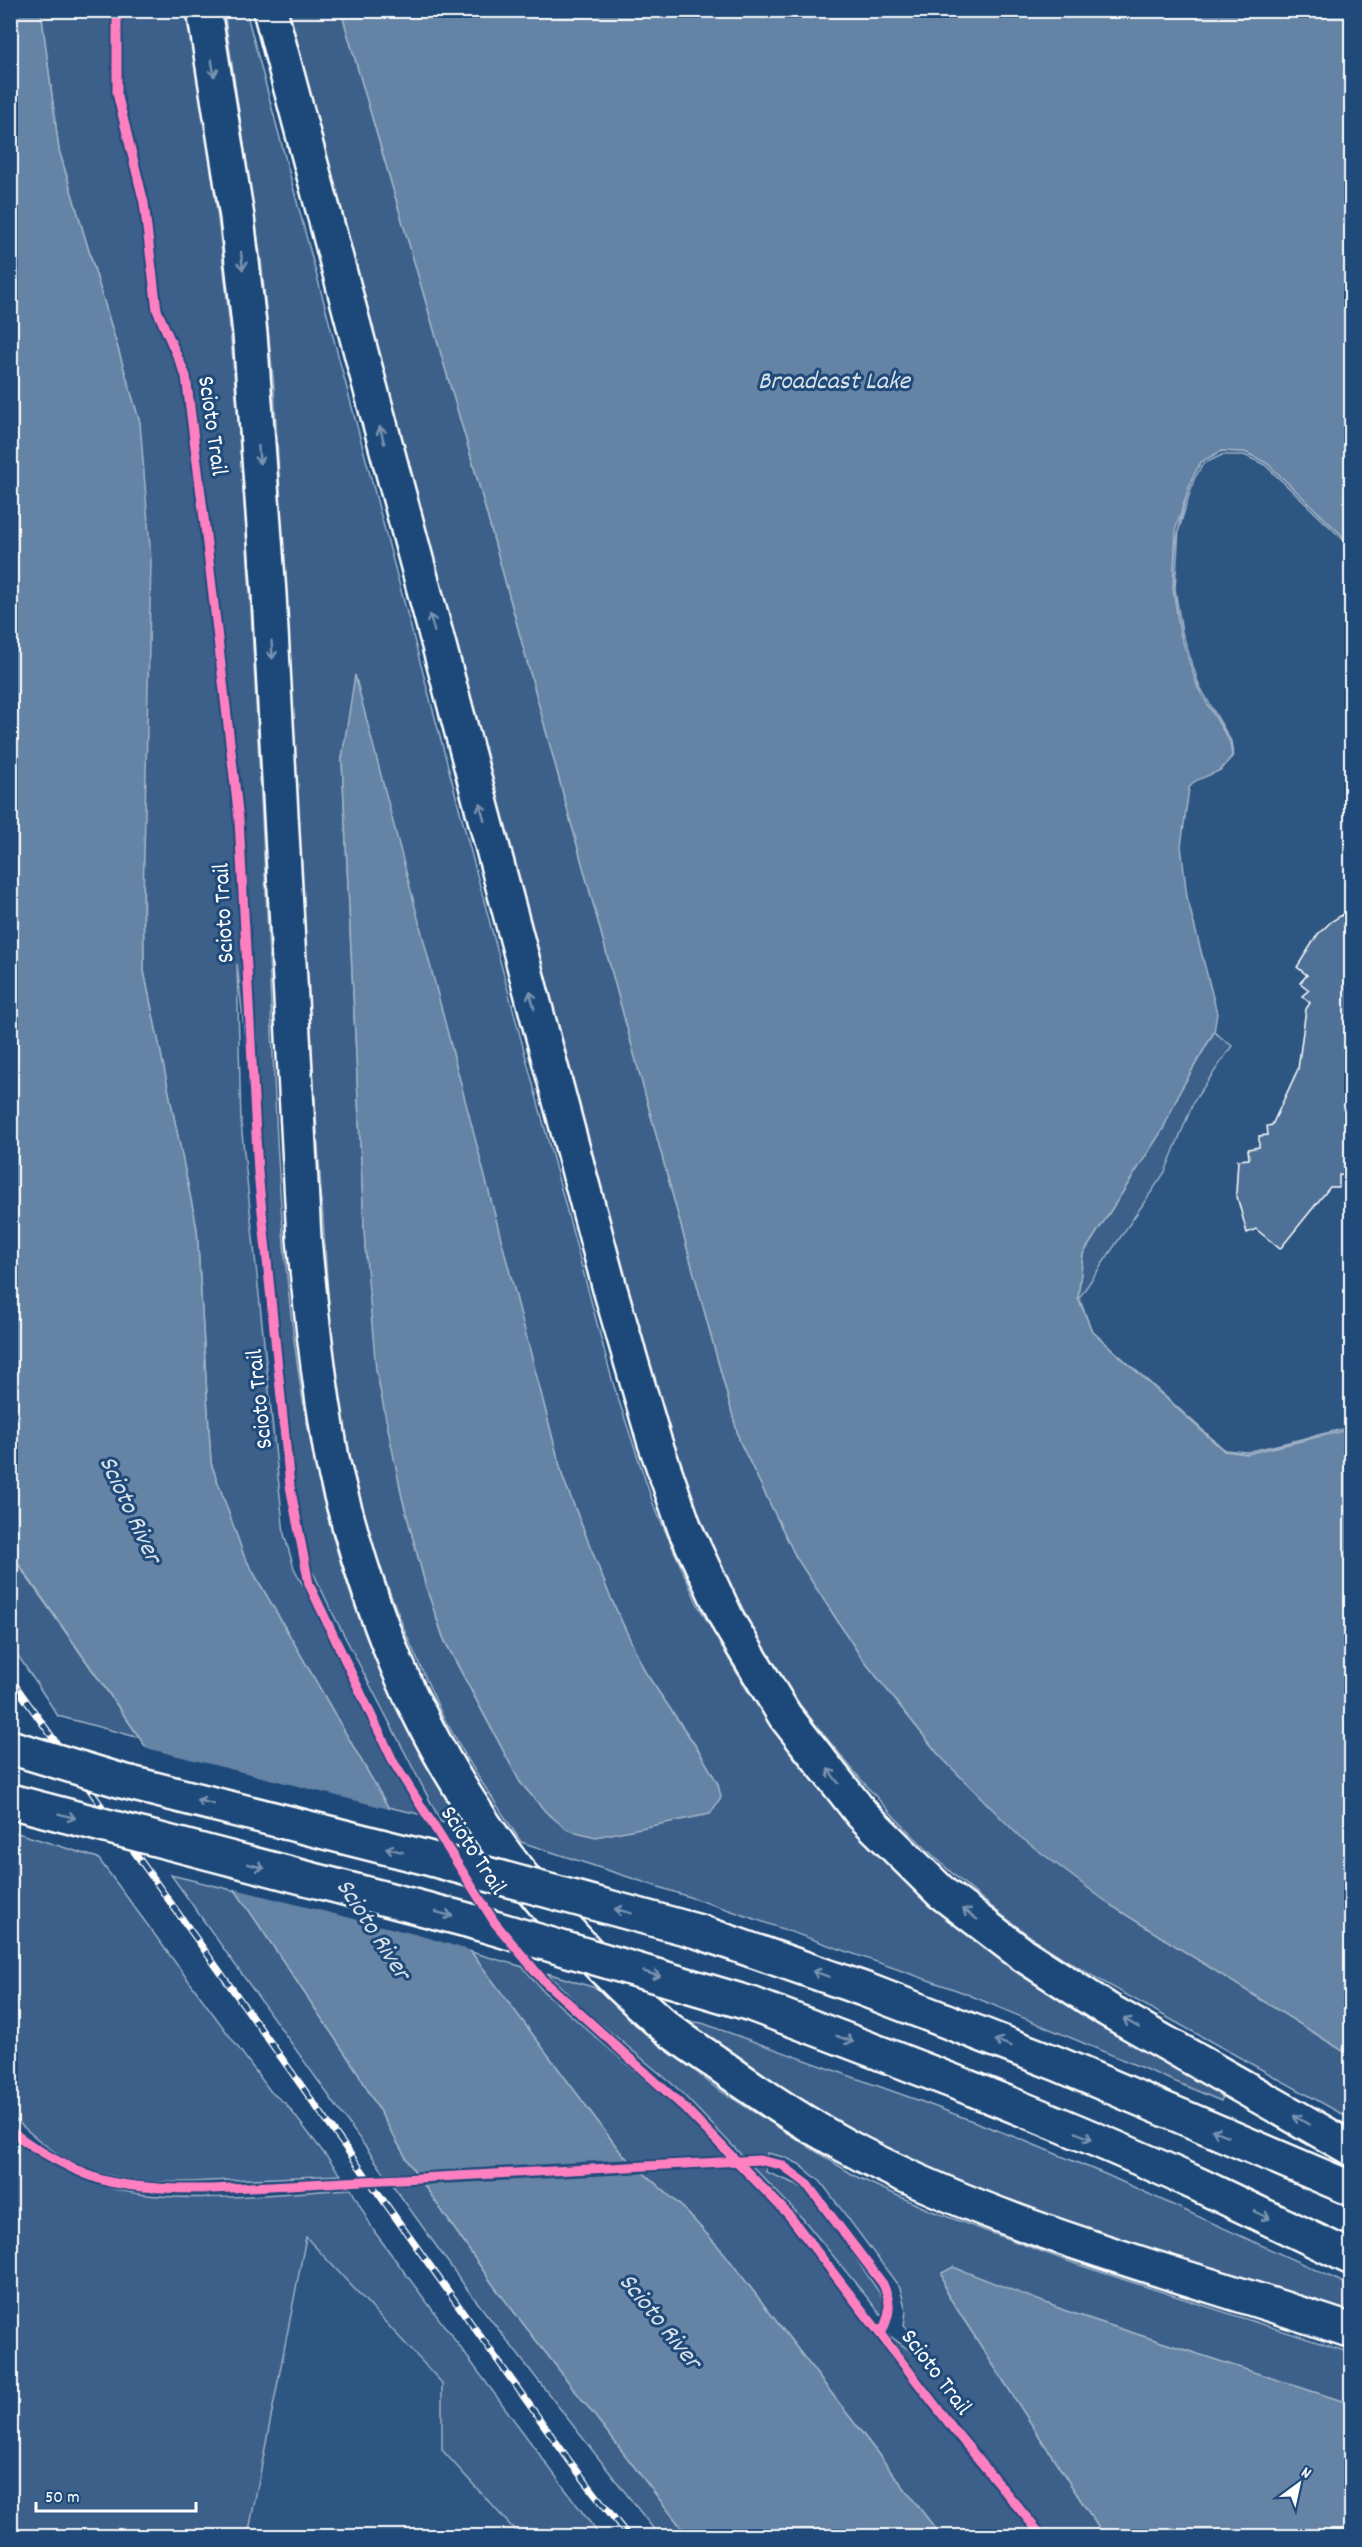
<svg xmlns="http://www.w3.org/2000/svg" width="1362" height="2547" font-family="Dekko,sans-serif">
  <rect width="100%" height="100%" fill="#1f4a7a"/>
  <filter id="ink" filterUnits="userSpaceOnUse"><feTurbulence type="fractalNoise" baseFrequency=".0167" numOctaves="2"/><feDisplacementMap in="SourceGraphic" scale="12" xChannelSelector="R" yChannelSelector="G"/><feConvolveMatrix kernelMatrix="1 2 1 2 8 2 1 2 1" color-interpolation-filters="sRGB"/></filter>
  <g filter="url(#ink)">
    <!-- built -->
    <g fill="#2e5683">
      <polygon points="1222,455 1244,455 1265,465 1351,547 1351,1427 1247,1452 1225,1450 1092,1331 1079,1298 1165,1172 1194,1101 1232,1046 1214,1032 1217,1013 1187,897 1181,846 1189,788 1195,781 1221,770 1233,756 1231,742 1199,685 1182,632 1175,589 1179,529 1194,479 1203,464"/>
      <polygon points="306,2237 442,2383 443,2450 520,2536 248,2536"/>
    </g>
    <!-- green -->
    <g fill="#3c618b" stroke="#9eb0c5" stroke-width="1.5" fill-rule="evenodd">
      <path d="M41,11H187C240,302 250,598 266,893C280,1159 273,1443 389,1690C411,1738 439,1783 467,1828L441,1822L332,1612L312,1570L303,1543L281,1375L237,964L241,1123L284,1534L294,1568L422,1815L388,1807L244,1556L211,1463L197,1229L144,971L140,423L59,150Z"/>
      <path d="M224,11H246L613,1383L653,1503L698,1605L745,1687L795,1759L859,1833L1224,2094L1221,2101L962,1992L726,1909L521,1842L477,1775L443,1717L406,1634L377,1559L357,1490L341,1409L330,1324L311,1042L274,388L261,259ZM355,678L563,1478L609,1594L645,1672L699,1751L718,1784L710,1813L672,1820L546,1812L520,1782L444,1640L426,1587L402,1497L365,1246L342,759Z"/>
      <path d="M286,11H341L474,467L740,1442L796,1557L861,1657L939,1755L1112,1906L1351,2056V2119C1288,2084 1224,2049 1161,2014C1113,1987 1063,1961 1019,1928C949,1876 888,1815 834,1747C808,1716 781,1682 760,1647C717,1570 687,1487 656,1404Z"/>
      <path d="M1222,451L1245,452L1267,463L1347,539L1351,547L1265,465L1244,455H1222L1203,464L1194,479L1179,529L1175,589L1182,632L1199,685L1231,741L1233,756L1221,770L1232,756C1229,730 1208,711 1198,687C1171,624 1166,561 1187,495C1190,485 1193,470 1201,462C1206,457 1216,454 1222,451Z"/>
      <polygon points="1214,1032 1232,1046 1194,1101 1165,1172 1079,1298 1092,1331 1225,1450 1247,1452 1351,1427 1247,1454 1224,1451 1092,1331 1078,1298 1083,1254 1163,1129 1181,1089"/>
      <polygon points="10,1553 140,1738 58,1716 11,1645"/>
      <path d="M11,1831L98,1858L271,2092L286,2104L341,2175C304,2177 268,2178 231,2180C179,2183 126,2187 77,2165C52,2153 31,2134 11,2116Z"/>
      <polygon points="171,1875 236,1891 357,2071 409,2163 494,2286 688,2536 659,2536 467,2289"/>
      <polygon points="471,1952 523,1967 543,1991 720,2145 800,2232 859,2306 882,2330 916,2355 929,2348 904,2326 906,2311 900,2288 821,2182 799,2164 784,2157 767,2153 766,2172 796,2184 811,2193 879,2292 886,2307 884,2318 803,2219 677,2088 584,2010 547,1973 602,1990 643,2029 716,2088 855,2176 929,2210 1076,2264 1351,2353 1351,2404 1066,2311 952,2268 946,2292 1104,2536 941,2536 724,2253 682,2207 622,2154"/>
      <path d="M688,2021L702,2023L920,2101L1020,2139L1107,2175L1351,2286V2313C1191,2262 1023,2219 873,2143C806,2109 747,2065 688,2021Z"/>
      <path d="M10,2133C41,2157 75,2179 114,2189C181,2206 281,2193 351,2189L374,2231L600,2536H520L442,2450V2383L306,2237L248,2536H11Z"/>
    </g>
    <!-- water -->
    <g fill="#6583a4" stroke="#a3b5c8" stroke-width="1.5">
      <polygon points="41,10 59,150 140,423 151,560 143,897 144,971 197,1229 211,1463 244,1556 471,1952 622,2154 682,2207 724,2253 941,2536 688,2536 494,2286 409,2163 357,2071 236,1891 140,1738 11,1553 10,11"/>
      <polygon points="341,11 1351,11 1351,544 1267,463 1245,452 1221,451 1201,462 1192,478 1176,528 1173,589 1180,633 1198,688 1230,742 1232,756 1221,770 1195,781 1189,788 1181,846 1187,897 1217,1013 1214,1032 1181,1089 1163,1129 1083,1254 1078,1298 1092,1331 1224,1451 1247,1454 1351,1429 1351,2056 1112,1906 1019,1836 939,1755 861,1657 796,1557 740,1442 474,467"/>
      <polygon points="355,675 563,1478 609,1594 645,1672 699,1751 718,1784 721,1797 710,1814 596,1837 568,1830 546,1812 520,1782 444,1639 426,1587 402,1497 376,1370 365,1246 342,759"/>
      <polygon points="953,2267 1066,2311 1351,2404 1351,2536 1104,2536 946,2292 942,2273"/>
    </g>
    <!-- pier -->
    <g fill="#1f4a7a">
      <polygon points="142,1747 393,1810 475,1952 422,1936 231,1888"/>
      <polygon points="633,2159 649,2173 421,2185 412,2172"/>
    </g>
    <!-- building -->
    <polygon fill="#507197" stroke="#fff" stroke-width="1.5" points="1352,909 1352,1165 1348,1165 1349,1176 1339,1175 1339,1187 1330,1187 1280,1249 1256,1229 1247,1233 1236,1193 1238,1160 1249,1159 1248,1149 1259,1147 1259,1136 1268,1135 1267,1126 1272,1125 1298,1069 1306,1009 1310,1003 1302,996 1309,990 1300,983 1307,975 1297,967 1318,934 1332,921"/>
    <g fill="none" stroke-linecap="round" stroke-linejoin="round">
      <!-- motorway casing -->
      <g stroke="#fff" stroke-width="38">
        <g id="motorway">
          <path d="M204,10L237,217L250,334L269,594L304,1238C309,1293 315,1347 323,1402C327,1424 329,1446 334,1468C356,1556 383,1644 425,1725C483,1838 565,1938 660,2022C677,2037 696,2049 714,2061C761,2095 809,2127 861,2154C1017,2234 1187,2275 1352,2331"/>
          <polyline points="270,10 610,1289 654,1440 685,1529 729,1623 785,1716 862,1814 942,1893 1022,1954 1108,2010 1352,2149"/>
          <polyline points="700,1932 866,1990 1058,2064 1352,2189"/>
          <path d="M751,2004C902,2061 1053,2118 1199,2185C1250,2209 1301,2234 1352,2258"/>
        </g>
      </g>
      <!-- motorway -->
      <use href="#motorway" stroke="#1f4a7a" stroke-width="33"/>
      <!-- rail casing -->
      <g stroke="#fff" stroke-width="7">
        <polyline id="rail" points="10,1678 571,2463 628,2536"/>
      </g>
      <!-- rail -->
      <use href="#rail" stroke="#1f4a7a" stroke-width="4.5" stroke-dasharray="14" stroke-linecap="butt"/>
      <!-- motorway-bridge casing -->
      <g stroke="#fff" stroke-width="38" stroke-linecap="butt">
        <g id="motorway-bridge">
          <polyline points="10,1747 122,1781 424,1857 700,1932"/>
          <polyline points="10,1801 467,1920 751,2004"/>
        </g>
      </g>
      <!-- motorway-bridge -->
      <use href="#motorway-bridge" stroke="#1f4a7a" stroke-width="33"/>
      <!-- cycleway casing -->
      <g stroke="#1f4a7a" stroke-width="13">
        <g id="cycleway">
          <polyline points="117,10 117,93 144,203 157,310 186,376 204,518 239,820 258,1172 290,1486 309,1584 394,1763 495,1923 543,1980 686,2109 788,2214 955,2431 1042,2536"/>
          <path d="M10,2130C35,2150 79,2175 110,2182C143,2189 179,2189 213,2189L759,2160L782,2165L806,2183L883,2284C892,2304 891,2313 881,2334"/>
        </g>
      </g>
      <!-- cycleway -->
      <use href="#cycleway" stroke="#ff80c0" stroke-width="9"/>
    </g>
    <!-- one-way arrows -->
    <defs><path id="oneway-shaft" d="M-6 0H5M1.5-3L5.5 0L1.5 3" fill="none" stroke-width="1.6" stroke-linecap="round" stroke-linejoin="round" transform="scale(1.5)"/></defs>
    <g stroke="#7992af">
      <use href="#oneway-shaft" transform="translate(213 68) rotate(81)"/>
      <use href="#oneway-shaft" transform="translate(242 261) rotate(84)"/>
      <use href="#oneway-shaft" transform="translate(382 435) rotate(-105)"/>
      <use href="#oneway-shaft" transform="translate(259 455) rotate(86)"/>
      <use href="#oneway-shaft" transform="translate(432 623) rotate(-105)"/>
      <use href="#oneway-shaft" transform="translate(272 650) rotate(87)"/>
      <use href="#oneway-shaft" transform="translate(482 812) rotate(-105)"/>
      <use href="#oneway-shaft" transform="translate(532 1000) rotate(-105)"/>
      <use href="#oneway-shaft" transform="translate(833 1776) rotate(-128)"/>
      <use href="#oneway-shaft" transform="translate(205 1802) rotate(-166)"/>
      <use href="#oneway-shaft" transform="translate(67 1816) rotate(15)"/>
      <use href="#oneway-shaft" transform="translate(394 1850) rotate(-166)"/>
      <use href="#oneway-shaft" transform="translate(256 1866) rotate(15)"/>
      <use href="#oneway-shaft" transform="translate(623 1911) rotate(-165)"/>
      <use href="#oneway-shaft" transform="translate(444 1914) rotate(14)"/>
      <use href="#oneway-shaft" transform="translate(970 1914) rotate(-143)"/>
      <use href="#oneway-shaft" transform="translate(652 1974) rotate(16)"/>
      <use href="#oneway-shaft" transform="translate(821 1974) rotate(-161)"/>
      <use href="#oneway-shaft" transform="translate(1131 2023) rotate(-150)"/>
      <use href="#oneway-shaft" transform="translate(845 2039) rotate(21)"/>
      <use href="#oneway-shaft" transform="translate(1003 2043) rotate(-159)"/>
      <use href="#oneway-shaft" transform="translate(1301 2120) rotate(-150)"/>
      <use href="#oneway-shaft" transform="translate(1220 2133) rotate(-157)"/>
      <use href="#oneway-shaft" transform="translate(1084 2136) rotate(23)"/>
      <use href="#oneway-shaft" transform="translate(1262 2215) rotate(25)"/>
    </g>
  </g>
  <g text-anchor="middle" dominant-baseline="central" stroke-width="6" stroke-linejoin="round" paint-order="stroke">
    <!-- street labels -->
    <g font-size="24" fill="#fff" stroke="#1f4a7a">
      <text transform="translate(211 426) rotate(82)">Scioto Trail</text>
      <text transform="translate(225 913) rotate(-93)">Scioto Trail</text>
      <text transform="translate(261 1399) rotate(-96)">Scioto Trail</text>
      <text transform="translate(472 1851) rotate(57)">Scioto Trail</text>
      <text transform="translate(935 2373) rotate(53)">Scioto Trail</text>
    </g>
    <!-- water labels -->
    <g font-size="26" font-style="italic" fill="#d8e0e8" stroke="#1f4a7a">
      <text x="834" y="382">Broadcast Lake</text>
      <text transform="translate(129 1510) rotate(65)">Scioto River</text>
      <text transform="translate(372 1930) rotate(57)">Scioto River</text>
      <text transform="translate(659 2322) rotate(51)">Scioto River</text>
    </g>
  </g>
  <!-- margin -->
  <rect width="1362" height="2547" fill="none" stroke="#1f4a7a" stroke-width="36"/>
  <rect x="18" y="18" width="1326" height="2511" fill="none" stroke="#fff" stroke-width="2" filter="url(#ink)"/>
  <!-- north arrow -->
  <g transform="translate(1299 2484) rotate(33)" stroke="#1f4a7a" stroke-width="4.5" paint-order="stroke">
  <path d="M0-4.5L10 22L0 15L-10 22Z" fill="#ffffff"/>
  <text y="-9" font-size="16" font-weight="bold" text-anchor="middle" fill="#ffffff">N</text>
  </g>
  <!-- scale -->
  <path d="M36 2502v9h160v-9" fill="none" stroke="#ffffff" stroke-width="3"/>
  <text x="45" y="2502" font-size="18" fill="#ffffff" stroke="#1f4a7a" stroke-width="4.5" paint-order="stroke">50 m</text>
</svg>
